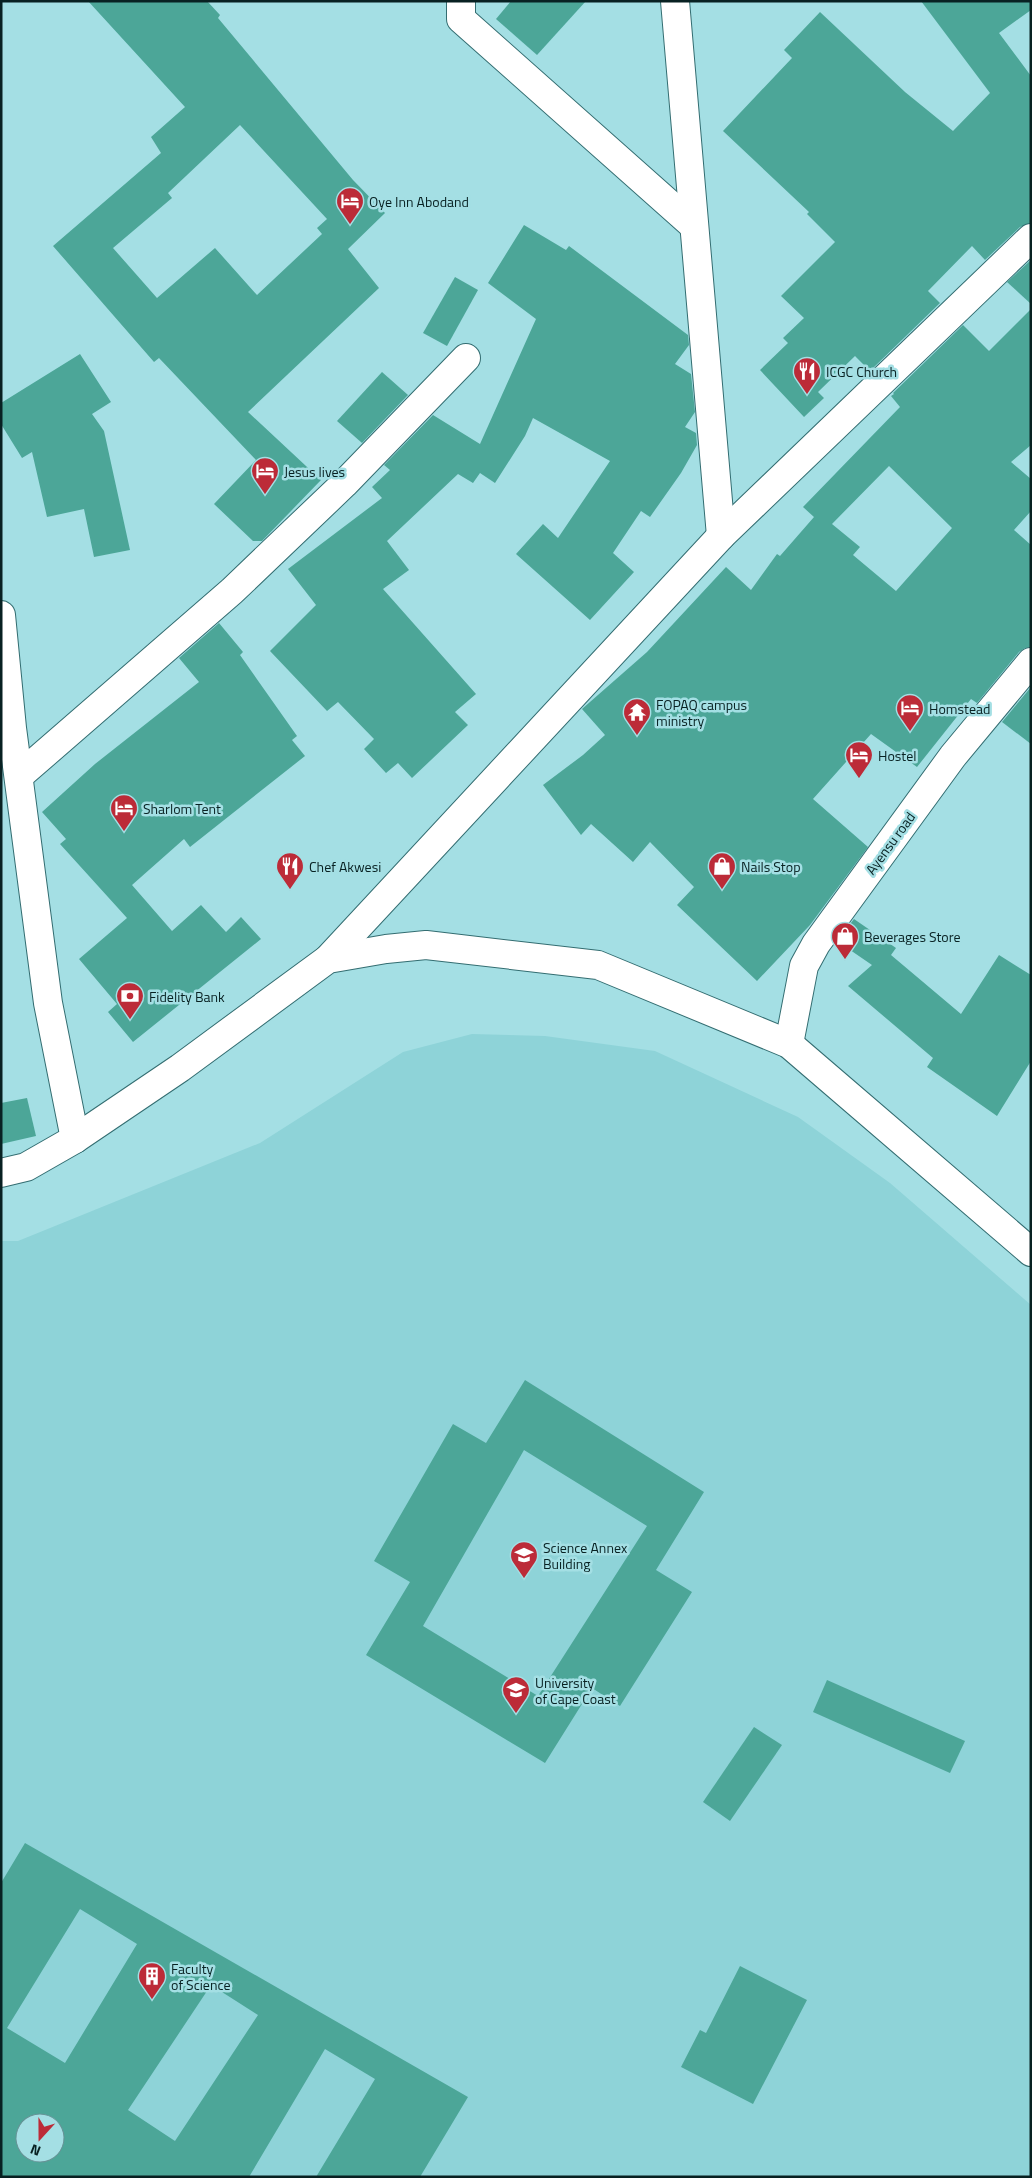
<svg xmlns="http://www.w3.org/2000/svg" width="1032" height="2178" font-family="'Titillium Web',sans-serif">
  <rect width="100%" height="100%" fill="#a4dfe4"/>
  <!-- built -->
  <path fill="#8ed3d8" fill-rule="evenodd" d="M472,1034L545,1036L655,1051L798,1117L890,1183L1031,1305V2177H1V1241H18L260,1143L403,1052ZM25,2123H55V2153H25Z"/>
  <!-- building -->
  <g fill="#4ca698" fill-rule="evenodd">
    <path d="M88,1H207L220,15L218,18L353,180L385,213L348,249L379,288L248,412L321,480L262,541H253L214,504L256,460L159,358L154,362L53,246L161,153L151,137L185,107ZM240,125L327,219L317,228L322,234L257,295L215,248L157,298L113,248L172,198L168,193Z"/>
    <polygon points="511,1 586,1 537,55 496,19"/>
    <polygon points="921,1 1031,1 1031,10 999,33 1031,76 1031,223 1020,227 985,260 972,246 928,291 940,303 870,371 855,356 818,392 824,398 804,417 760,370 788,343 783,338 804,318 781,296 835,242 807,214 809,212 723,131 792,58 784,50 820,12 905,92 953,131 990,93"/>
    <polygon points="524,225 566,250 569,246 688,335 689,345 675,364 691,374 695,412 685,427 696,433 697,445 681,473 650,517 641,511 613,553 634,572 590,620 516,554 543,524 558,538 610,461 533,418 525,436 495,483 480,473 473,483 458,474 387,541 409,570 383,589 476,694 455,712 468,725 412,778 398,763 386,773 364,749 374,739 338,702 327,711 270,651 316,605 288,569 382,498 372,487 390,470 384,465 433,415 480,444 536,319 488,283"/>
    <polygon points="1031,260 1031,304 1007,282"/>
    <polygon points="455,277 478,290 447,346 423,333"/>
    <path d="M1031,309V445L1011,462L1031,479V511L1014,530L1031,545V647L1025,648L1019,652L977,703L971,699L917,767L871,734L813,799L868,847L810,925L757,981L677,905L694,887L650,842L633,862L591,824L581,835L543,785L583,755L605,735L582,709L647,652L726,567L751,590L777,554L780,556L814,517L803,507L900,407L891,396L894,394L893,393L963,325L989,351ZM889,466L952,528L896,591L853,555L860,547L832,524Z"/>
    <polygon points="80,354 111,402 92,414 104,431 130,550 94,557 84,509 47,517 32,452 22,458 1,424 1,403"/>
    <polygon points="382,372 408,395 362,443 337,421"/>
    <polygon points="219,623 243,652 240,655 297,736 292,740 305,756 190,847 184,839 132,885 172,931 201,905 226,932 241,917 261,939 133,1042 108,1012 117,1004 79,959 127,918 60,844 66,839 42,812 95,764 199,682 179,658"/>
    <polygon points="1031,687 1031,744 1002,722"/>
    <polygon points="854,919 896,948 891,955 961,1014 999,955 1031,975 1031,1061 997,1116 927,1067 933,1058 848,986 872,965 837,941"/>
    <polygon points="27,1098 36,1136 1,1144 1,1103"/>
    <path d="M525,1380L704,1492L656,1570L692,1592L620,1706L592,1688L545,1763L366,1655L410,1582L374,1561L453,1424L486,1443ZM524,1450L647,1526L538,1696L423,1626Z"/>
    <polygon points="827,1680 965,1741 950,1773 813,1712"/>
    <polygon points="754,1727 782,1745 730,1821 703,1802"/>
    <path d="M25,1843L468,2097L420,2177H316L375,2079L325,2049L249,2177H1V1883ZM80,1909L137,1944L65,2063L7,2028ZM211,1985L258,2015L175,2141L128,2110ZM25,2123H55V2153H25Z"/>
    <polygon points="740,1966 807,2000 753,2104 681,2067 700,2030 706,2033"/>
  </g>
  <g fill="none" stroke-linecap="round" stroke-linejoin="round">
    <!-- minor casing -->
    <g stroke="#336d71" stroke-width="30">
      <g id="minor">
        <polyline points="461,1 461,19 694,226"/>
        <polyline points="675,1 721,536"/>
        <polyline points="1,615 12,728 48,1003 75,1139"/>
        <polyline points="19,776 232,591 344,484 466,358"/>
        <polyline points="328,959 721,536 1031,238"/>
        <polyline points="789,1044 804,966 816,944 953,756 1031,662"/>
        <polyline points="1,1173 26,1167 75,1139 180,1068 328,959 386,949 426,945 598,965 789,1044 1031,1252"/>
      </g>
    </g>
    <!-- minor -->
    <use href="#minor" stroke="#fff" stroke-width="28"/>
  </g>
  <!-- icons -->
  <defs>
    <g id="hotel-pin" transform="scale(1.4375)"><path d="M0 17L-7.5 6A9.5 9.5 0 1 1 7.5 6Z" fill="#bc2b38" stroke="#a4dfe4"/><path d="M-6-4.5h1.5V1H6V5H4.5V3h-9V5H-6ZM-4 0a1.8 1.8 0 1 1 3.6 0ZM.5 0V-2.5h3Q6-2.5 6 0Z" fill="#fff"/></g>
    <g id="restaurant-pin" transform="scale(1.4375)"><path d="M0 17L-7.5 6A9.5 9.5 0 1 1 7.5 6Z" fill="#bc2b38" stroke="#a4dfe4"/><path d="M-5-6h1v4h1v-4h1v4h1v-4h1v5L-1.5 .5V6h-2V.5L-5-1ZM5-6V6H3V1.5H1.5Q1.5-4 5-6Z" fill="#fff"/></g>
    <g id="temple-pin" transform="scale(1.4375)"><path d="M0 17L-7.5 6A9.5 9.5 0 1 1 7.5 6Z" fill="#bc2b38" stroke="#a4dfe4"/><path d="M0-6L5-2H3V0L6.5 2.5H4V6H1.5V3h-3V6H-4V2.5H-6.5L-3 0V-2H-5Z" fill="#fff"/></g>
    <g id="shop-pin" transform="scale(1.4375)"><path d="M0 17L-7.5 6A9.5 9.5 0 1 1 7.5 6Z" fill="#bc2b38" stroke="#a4dfe4"/><path d="M-5-2.5h2.3a2.7 3.5 0 0 1 5.4 0H5L5.5 6h-11ZM-1.5-2.5h3a1.5 2.3 0 0 0-3 0Z" fill="#fff"/></g>
    <g id="bank-pin" transform="scale(1.4375)"><path d="M0 17L-7.5 6A9.5 9.5 0 1 1 7.5 6Z" fill="#bc2b38" stroke="#a4dfe4"/><path d="M-6-4H6V4H-6ZM0-2.3a2.3 2.3 0 1 0 0 4.6a2.3 2.3 0 1 0 0-4.6Z" fill="#fff"/></g>
    <g id="school-pin" transform="scale(1.4375)"><path d="M0 17L-7.5 6A9.5 9.5 0 1 1 7.5 6Z" fill="#bc2b38" stroke="#a4dfe4"/><path d="M0-5L7-2L0 1L-7-2ZM-4 1L0 2.5L4 1V4Q0 6-4 4Z" fill="#fff"/></g>
    <g id="university-pin" transform="scale(1.4375)"><path d="M0 17L-7.5 6A9.5 9.5 0 1 1 7.5 6Z" fill="#bc2b38" stroke="#a4dfe4"/><path d="M0-5L7-2L0 1L-7-2ZM-4 1L0 2.5L4 1V4Q0 6-4 4Z" fill="#fff"/></g>
    <g id="building-pin" transform="scale(1.4375)"><path d="M0 17L-7.5 6A9.5 9.5 0 1 1 7.5 6Z" fill="#bc2b38" stroke="#a4dfe4"/><path d="M-4-6H4V6H1V3H-1V6H-4ZM-2.5-4.3h1.7v1.8h-1.7ZM.8-4.3h1.7v1.8H.8ZM-2.5-1h1.7V.8h-1.7ZM.8-1h1.7V.8H.8Z" fill="#fff"/></g>
  </defs>
  <g fill-rule="evenodd">
    <use href="#hotel-pin" x="350" y="201"/>
    <use href="#restaurant-pin" x="807" y="371"/>
    <use href="#hotel-pin" x="265" y="471"/>
    <use href="#hotel-pin" x="910" y="708"/>
    <use href="#temple-pin" x="637" y="712"/>
    <use href="#hotel-pin" x="859" y="755"/>
    <use href="#hotel-pin" x="124" y="808"/>
    <use href="#restaurant-pin" x="290" y="866"/>
    <use href="#shop-pin" x="722" y="866"/>
    <use href="#shop-pin" x="845" y="936"/>
    <use href="#bank-pin" x="130" y="996"/>
    <use href="#school-pin" x="524" y="1555"/>
    <use href="#university-pin" x="516" y="1690"/>
    <use href="#building-pin" x="152" y="1976"/>
  </g>
  <g text-anchor="middle" dominant-baseline="central" stroke-width="5" stroke-linejoin="round" paint-order="stroke">
    <!-- poi labels -->
    <g font-size="14" fill="#082122" stroke="#a4dfe4" text-anchor="start">
      <text x="369" y="201">Oye Inn Abodand</text>
      <text x="826" y="371">ICGC Church</text>
      <text x="284" y="471">Jesus lives</text>
      <text x="656" y="704">FOPAQ campus<tspan x="656" dy="16">ministry</tspan></text>
      <text x="929" y="708">Homstead</text>
      <text x="878" y="755">Hostel</text>
      <text x="143" y="808">Sharlom Tent</text>
      <text x="309" y="866">Chef Akwesi</text>
      <text x="741" y="866">Nails Stop</text>
      <text x="864" y="936">Beverages Store</text>
      <text x="149" y="996">Fidelity Bank</text>
      <text x="543" y="1547">Science Annex<tspan x="543" dy="16">Building</tspan></text>
      <text x="535" y="1682">University<tspan x="535" dy="16">of Cape Coast</tspan></text>
      <text x="171" y="1968">Faculty<tspan x="171" dy="16">of Science</tspan></text>
    </g>
    <!-- street labels -->
    <g font-size="14" fill="#082122" stroke="#a4dfe4">
      <text transform="translate(890 843) rotate(-54)">Ayensu road</text>
    </g>
  </g>
  <!-- border -->
  <rect width="1032" height="2178" fill="none" stroke="#082122" stroke-width="5"/>
  <!-- north arrow -->
  <g transform="translate(40 2138) rotate(201)"><circle r="24" fill="#a4dfe4" stroke="#669396"/>
  <path d="M0-4L9 19L0 12L-9 19Z" fill="#bc2b38"/>
  <text y="-8" font-size="14" font-weight="bold" text-anchor="middle" fill="#082122">N</text>
  </g>
</svg>
